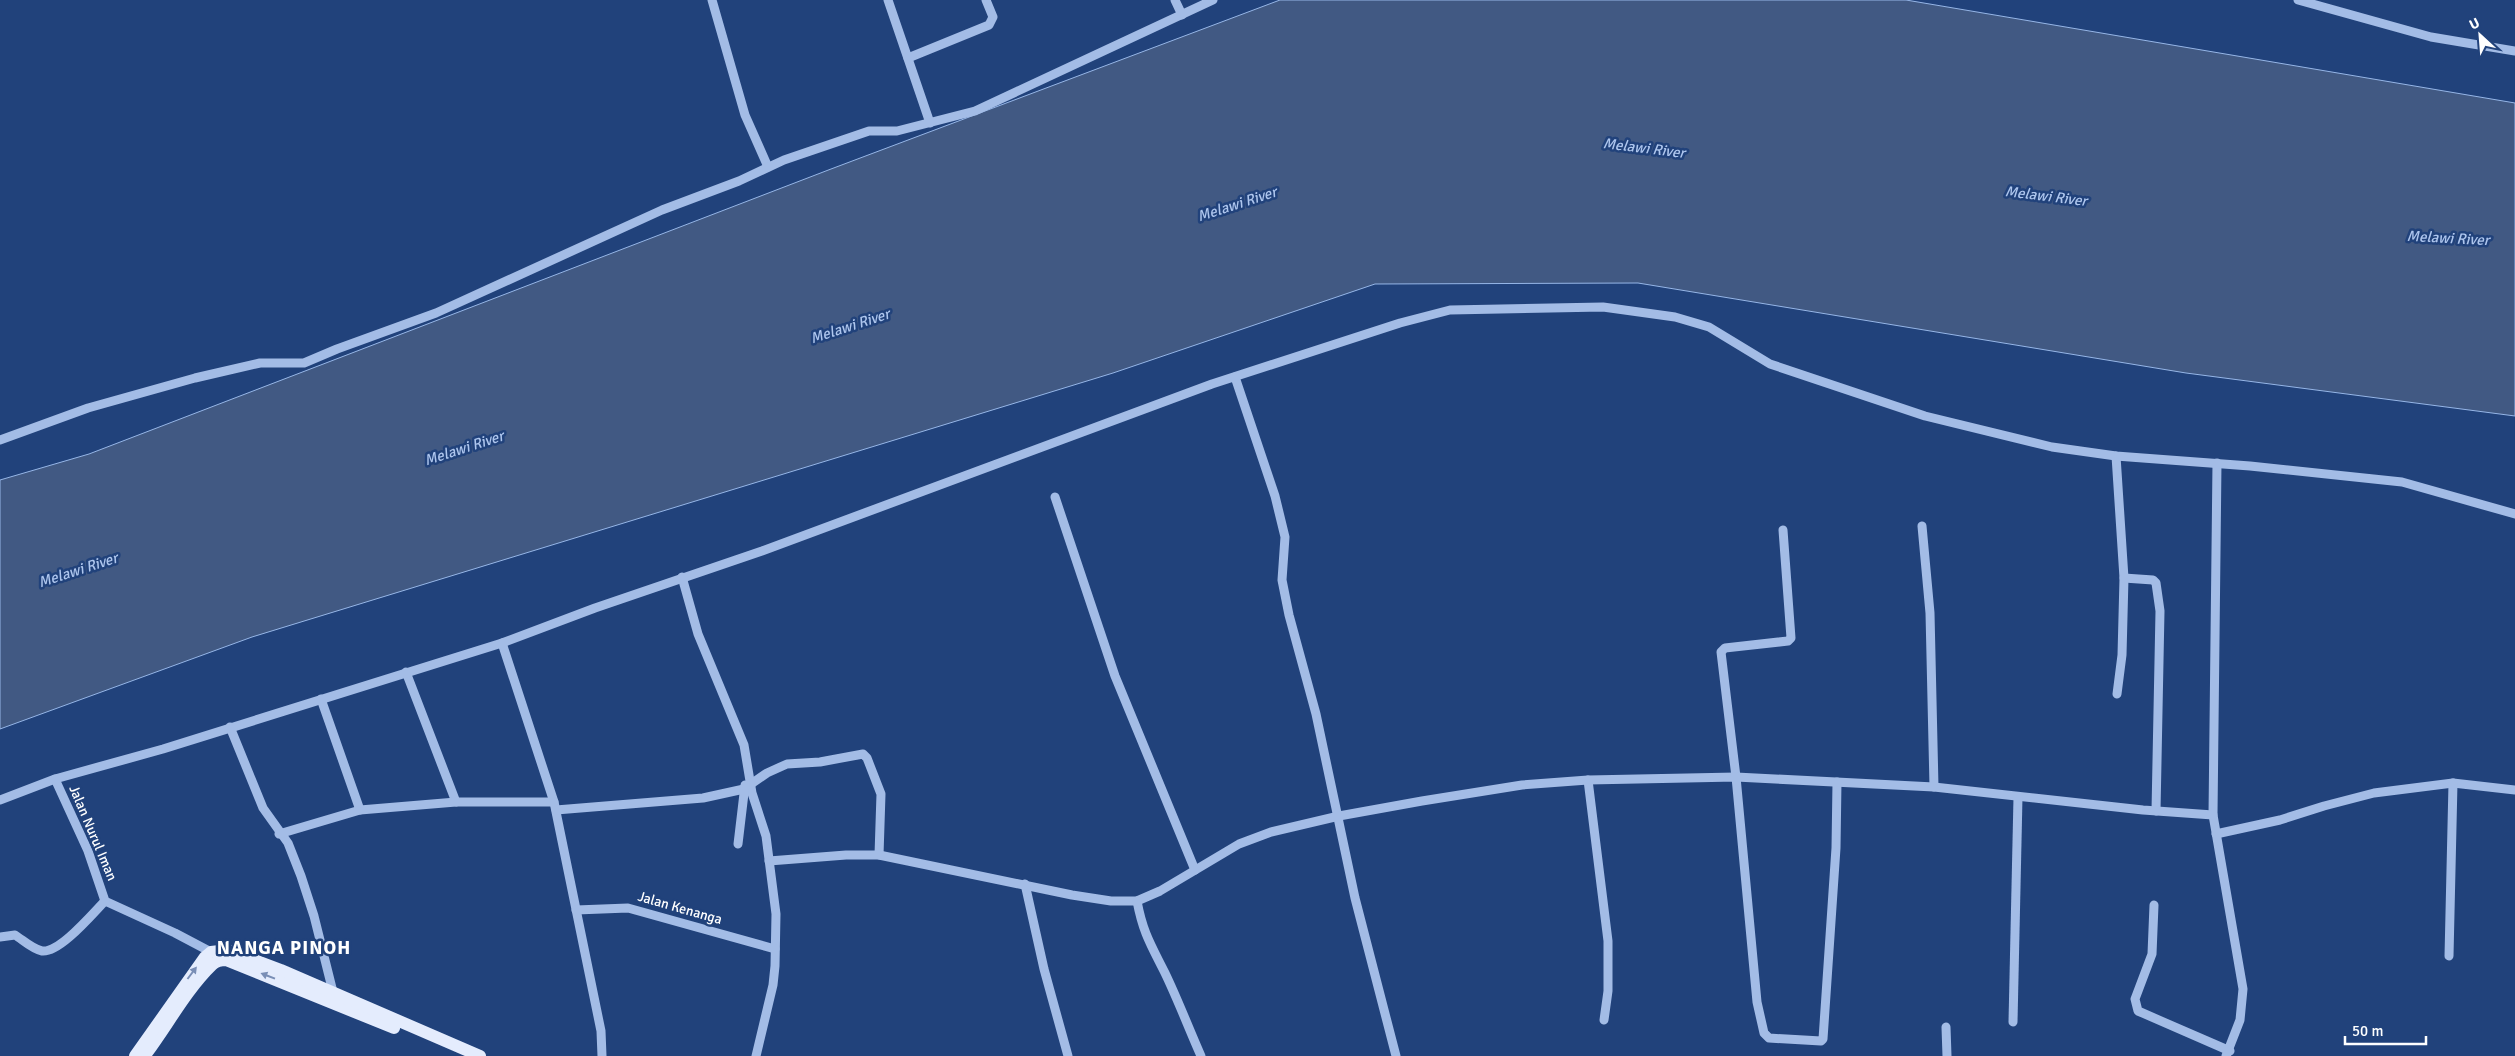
<svg xmlns="http://www.w3.org/2000/svg" width="2515" height="1056" font-family="Signika,sans-serif">
  <rect width="100%" height="100%" fill="#21427b"/>
  <!-- water -->
  <polygon fill="#415983" stroke="#96b6e7" points="1280,0 1906,0 2515,103 2515,416 2186,373 1638,283 1375,284 1113,373 252,637 0,729 0,480 89,454 831,169"/>
  <g fill="none" stroke-linecap="round" stroke-linejoin="round">
    <!-- minor -->
    <g stroke="#a3bce6" stroke-width="9">
      <polyline points="712,0 745,115 768,167"/>
      <polyline points="888,0 930,123"/>
      <polyline points="1175,0 1182,15"/>
      <polyline points="2298,0 2431,37 2515,51"/>
      <polyline points="908,58 989,25 993,17 986,0"/>
      <polyline points="1235,377 1275,496 1285,537 1282,580 1289,615 1316,714 1355,898 1396,1056"/>
      <polyline points="0,440 88,408 195,378 260,363 304,363 337,349 436,313 662,210 739,181 784,160 869,131 897,131 975,111 1213,0"/>
      <polyline points="2116,456 2124,578 2122,655 2117,694"/>
      <polyline points="2217,463 2213,815 2243,989 2240,1020 2226,1056"/>
      <polyline points="1055,497 1115,676 1195,870"/>
      <polyline points="1922,526 1930,613 1934,787"/>
      <polyline points="1783,530 1791,638 1788,641 1725,648 1721,652 1736,777 1757,1002 1764,1033 1769,1038 1821,1041 1823,1039 1836,848 1837,782"/>
      <polyline points="682,577 698,634 744,745 752,793 766,836 776,914 775,966 773,985 756,1056"/>
      <polyline points="2124,578 2153,580 2156,583 2160,611 2156,811"/>
      <polyline points="502,643 554,802 601,1031 602,1056"/>
      <polyline points="406,672 456,802"/>
      <polyline points="321,699 360,810"/>
      <polyline points="230,727 263,808 288,843 301,876 314,916 334,996"/>
      <polyline points="55,779 88,851 105,901 175,933 211,952"/>
      <polyline points="1588,780 1608,941 1608,991 1604,1020"/>
      <polyline points="751,784 767,773 787,764 820,762 863,754 867,758 881,794 879,855"/>
      <polyline points="0,800 55,779 163,749 502,643 595,608 762,551 1212,384 1400,323 1450,310 1603,307 1675,317 1709,327 1770,364 1925,416 2052,447 2116,456 2250,466 2402,482 2515,514"/>
      <polyline points="556,810 703,798 744,789"/>
      <polyline points="279,834 360,810 456,802 554,802"/>
      <polyline points="2216,834 2280,820 2324,806 2374,793 2453,783 2515,790"/>
      <polyline points="738,844 745,785"/>
      <polyline points="769,861 846,855 879,855 1072,895 1111,901 1137,901 1160,891 1239,844 1271,832 1339,816 1422,801 1522,785 1588,780 1736,777 1934,787 2143,810 2213,815"/>
      <polyline points="1025,884 1044,969 1068,1056"/>
      <path d="M1137,901C1143,933 1151,945 1165,973C1178,1000 1189,1029 1201,1056"/>
      <polyline points="2154,905 2152,954 2135,999 2138,1011 2230,1051"/>
      <polyline points="576,910 628,908 775,949"/>
      <path d="M0,937L15,935C23,940 32,949 42,951C60,953 93,913 105,901"/>
      <polyline points="2449,956 2453,783"/>
      <polyline points="2013,1022 2018,797"/>
      <polyline points="1946,1027 1947,1056"/>
    </g>
    <!-- major -->
    <g stroke="#e4ecfd" stroke-width="12">
      <path d="M146,1054C167,1026 187,989 212,965C216,961 220,960 226,960L394,1028"/>
      <polyline points="135,1056 205,957 211,952 228,950 281,970 480,1056"/>
    </g>
  </g>
  <!-- one-way arrows -->
  <defs><path id="oneway-solid" d="M-6-.8H1V-3.2L6.5 0L1 3.2V.8H-6Z" transform="scale(1.25)"/></defs>
  <g fill="#798eb6">
    <use href="#oneway-solid" transform="translate(192 973) rotate(-53)"/>
    <use href="#oneway-solid" transform="translate(268 976) rotate(-159)"/>
  </g>
  <g text-anchor="middle" dominant-baseline="central" stroke-width="5" stroke-linejoin="round" paint-order="stroke">
    <!-- street labels -->
    <g font-size="14" fill="#fff" stroke="#21427b">
      <text transform="translate(93 833) rotate(67)">Jalan Nurul Iman</text>
      <text transform="translate(680 908) rotate(16)">Jalan Kenanga</text>
    </g>
    <!-- water labels -->
    <g font-size="15" font-style="italic" fill="#aec6ee" stroke="#21427b">
      <text transform="translate(1644 148) rotate(7)">Melawi River</text>
      <text transform="translate(2046 196) rotate(7)">Melawi River</text>
      <text transform="translate(1237 204) rotate(-18)">Melawi River</text>
      <text transform="translate(2448 238) rotate(3)">Melawi River</text>
      <text transform="translate(850 326) rotate(-18)">Melawi River</text>
      <text transform="translate(464 448) rotate(-18)">Melawi River</text>
      <text transform="translate(78 570) rotate(-18)">Melawi River</text>
    </g>
    <!-- district labels -->
    <g font-size="19" font-weight="bold" letter-spacing="1" fill="#fff" stroke="#21427b">
      <text x="284" y="948">NANGA PINOH</text>
    </g>
  </g>
  <!-- north arrow -->
  <g transform="translate(2480 35) rotate(334)" stroke="#21427b" stroke-width="4" paint-order="stroke">
  <path d="M0-4L9 19L0 12L-9 19Z" fill="#ffffff"/>
  <text y="-8" font-size="14" font-weight="bold" text-anchor="middle" fill="#ffffff">U</text>
  </g>
  <!-- scale -->
  <path d="M2345 1036v8h81v-8" fill="none" stroke="#ffffff" stroke-width="2.5"/>
  <text x="2352" y="1036" font-size="15" fill="#ffffff" stroke="#21427b" stroke-width="4" paint-order="stroke">50 m</text>
</svg>
